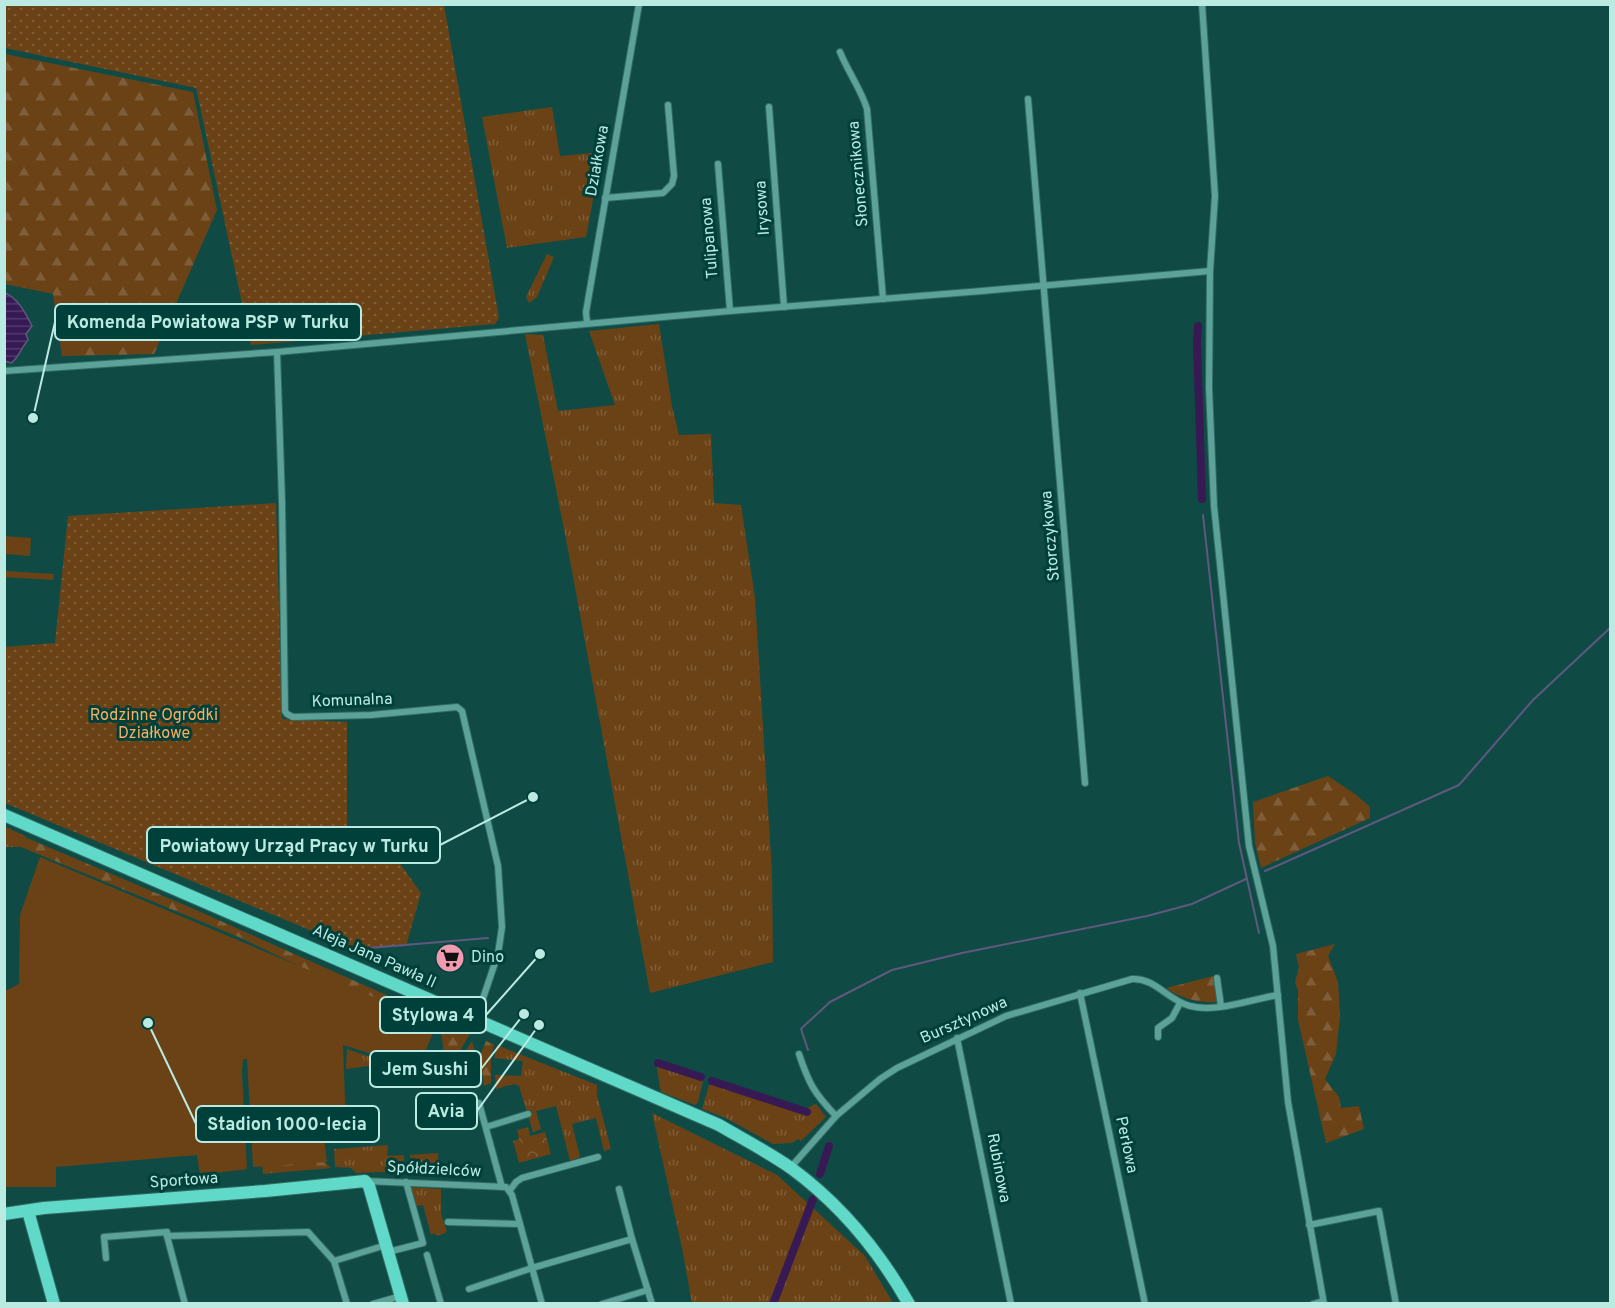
<svg xmlns="http://www.w3.org/2000/svg" width="1615" height="1308" font-family="Overpass,sans-serif">
  <defs>
    <pattern id="grass-tufts" width="24" height="20" patternUnits="userSpaceOnUse" patternTransform="scale(1.5)"><rect width="24" height="20" fill="#6b4216"/><path d="M3 7l-1-3M5 7V3M7 7l1-3M15 17l-1-3M17 17v-4M19 17l1-3" fill="none" stroke="#7e5d38"/></pattern>
    <pattern id="forest-firs" width="22" height="20" patternUnits="userSpaceOnUse" patternTransform="scale(1.5)"><rect width="22" height="20" fill="#6b4216"/><path d="M5 1l3.5 6h-7zM16 11l3.5 6h-7z" fill="#7e5d38"/></pattern>
    <pattern id="park-crowns" width="20" height="18" patternUnits="userSpaceOnUse" patternTransform="scale(1.5)"><rect width="20" height="18" fill="#6b4216"/><path d="M2 6a3 3 0 1 1 6 0M12 15a3 3 0 1 1 6 0" fill="none" stroke="#7e5d38"/></pattern>
    <pattern id="garden-dots" width="8" height="8" patternUnits="userSpaceOnUse" patternTransform="scale(1.5)"><rect width="8" height="8" fill="#6b4216"/><path d="M2 2h.1M6 6h.1" fill="none" stroke="#7e5d38" stroke-width="1.8" stroke-linecap="round"/></pattern>
    <pattern id="water-rules" width="6" height="5" patternUnits="userSpaceOnUse" patternTransform="scale(1.5)"><rect width="6" height="5" fill="#371a54"/><path d="M0 2.5h6" fill="none" stroke="#523b6c"/></pattern>
  </defs>
  <rect width="100%" height="100%" fill="#0f4b44"/>
  <!-- grass -->
  <g fill="url(#grass-tufts)">
    <polygon points="552,107 560,156 602,152 586,237 507,248 482,117"/>
    <polygon points="547,254 554,257 537,297 529,303 526,297"/>
    <polygon points="659,324 672,406 679,435 711,434 714,503 741,505 755,598 772,873 773,962 650,993 567,544 525,334 543,335 558,411 615,405 589,331"/>
    <polygon points="4,826 25,836 27,838 21,847 5,847"/>
    <polygon points="497,1045 597,1085 597,1095 611,1149 604,1151 596,1118 572,1124 580,1157 570,1161 556,1106 536,1111 541,1129 533,1132 519,1086 514,1084 496,1089 495,1075 521,1076 523,1061 494,1058"/>
    <polygon points="347,1049 370,1057 382,1064 346,1069"/>
    <polygon points="656,1063 703,1081 698,1102 695,1105 661,1092"/>
    <polygon points="710,1082 799,1108 807,1108 816,1104 826,1117 801,1141 798,1139 792,1143 773,1144 724,1117 702,1109"/>
    <polygon points="652,1113 777,1175 865,1256 893,1303 692,1303 682,1248"/>
    <polygon points="388,1145 387,1156 404,1155 404,1171 356,1173 351,1168 335,1167 334,1149"/>
    <polygon points="438,1153 439,1171 411,1170 410,1155"/>
    <polygon points="411,1187 441,1189 441,1214 447,1232 437,1236 434,1233 431,1235 423,1205 416,1206 410,1190"/>
  </g>
  <!-- forest -->
  <g fill="url(#forest-firs)">
    <polygon points="5,54 193,92 217,210 154,354 62,356 53,294 5,284"/>
    <polygon points="1328,776 1355,794 1370,807 1370,818 1261,868 1255,843 1253,802"/>
    <polygon points="27,838 196,910 431,1015 432,1022 303,968 241,938 21,847"/>
    <polygon points="1335,944 1328,956 1338,982 1340,1016 1336,1054 1325,1079 1339,1097 1341,1108 1359,1106 1364,1129 1326,1143 1298,1020 1298,990 1295,982 1299,968 1296,954"/>
    <path d="M1214,976L1218,1002C1198,1003 1182,999 1166,988Z"/>
    <polygon points="438,1018 471,1032 444,1078 443,1044"/>
    <polygon points="472,1041 476,1056 476,1065 459,1071 455,1078 446,1082"/>
    <polygon points="486,1041 494,1044 491,1057 491,1083 484,1086 480,1056"/>
    <polygon points="320,1158 331,1168 263,1174 262,1164"/>
  </g>
  <!-- park -->
  <polygon fill="url(#park-crowns)" points="528,1127 530,1136 545,1132 551,1154 519,1163 513,1141 519,1139 517,1130"/>
  <!-- garden -->
  <g fill="url(#garden-dots)">
    <polygon points="5,4 444,5 499,318 495,324 251,345 196,88 5,48"/>
    <polygon points="276,503 282,719 347,722 347,843 396,858 421,893 406,946 355,949 5,803 5,647 55,643 68,516"/>
  </g>
  <!-- pitch -->
  <g fill="#6b4216">
    <polygon points="4,536 31,538 30,556 5,554"/>
    <polygon points="4,571 54,574 53,580 5,577"/>
    <polygon points="40,857 437,1024 418,1068 343,1045 346,1128 324,1136 327,1162 253,1167 247,1059 243,1059 242,1073 247,1169 200,1175 197,1155 56,1167 56,1187 5,1187 5,1198 5,991 19,984 20,915"/>
  </g>
  <!-- water -->
  <path fill="url(#water-rules)" stroke="#5f587f" stroke-width="1.5" d="M5,293C18,298 26,314 32,326L26,334L28,340C21,348 19,357 11,363L5,361Z"/>
  <g fill="none" stroke-linecap="round" stroke-linejoin="round">
    <!-- stream -->
    <g stroke="#5f587f" stroke-width="2">
      <polyline points="1203,515 1239,843 1259,933"/>
      <polyline points="1265,871 1459,785 1533,700 1610,628"/>
      <polyline points="357,949 488,938"/>
      <polyline points="808,1050 801,1029 804,1026 830,1002 892,970 962,953 1147,916 1192,904 1246,879"/>
    </g>
    <!-- canal -->
    <g stroke="#371a54" stroke-width="8">
      <polyline points="1198,326 1197,344 1202,499"/>
      <polyline points="658,1063 701,1077"/>
      <polyline points="712,1081 807,1112"/>
      <polyline points="820,1174 829,1146"/>
      <polyline points="773,1304 813,1199"/>
    </g>
    <!-- street casing -->
    <g stroke="#316b64" stroke-width="8">
      <g id="street">
        <path d="M840,52C848,72 861,89 867,109L883,299"/>
        <polyline points="1028,99 1085,783"/>
        <polyline points="769,107 784,307"/>
        <polyline points="718,164 730,311"/>
        <polyline points="605,198 663,193 672,184 674,176 668,105"/>
        <polyline points="1210,271 1209,388 1214,506 1249,846 1273,946 1288,1102 1324,1304"/>
        <polyline points="587,323 586,312 639,4"/>
        <polyline points="277,352 282,502 285,711 287,714 293,717 371,715 457,707 462,711 498,866 502,927 498,954 476,1019"/>
        <polyline points="4,371 277,352 730,311 982,291 1210,271 1215,196 1202,4"/>
        <polyline points="1217,978 1221,1006"/>
        <polyline points="1080,993 1145,1304"/>
        <polyline points="1158,1037 1158,1028 1172,1018 1180,1003"/>
        <polyline points="957,1038 1011,1304"/>
        <path d="M799,1054C809,1084 814,1093 836,1116"/>
        <polyline points="479,1103 502,1187"/>
        <polyline points="486,1127 528,1114"/>
        <path d="M791,1167L836,1116L880,1079L897,1068L1006,1016L1132,979C1156,978 1167,1000 1190,1006C1216,1013 1252,999 1278,995"/>
        <polyline points="365,1181 506,1187 512,1195 542,1304"/>
        <polyline points="619,1189 632,1239 652,1304"/>
        <polyline points="510,1190 516,1182 522,1178 598,1157"/>
        <polyline points="448,1222 520,1224"/>
        <polyline points="1309,1225 1379,1211 1396,1304"/>
        <polyline points="388,1252 423,1243 406,1182"/>
        <polyline points="427,1255 441,1304"/>
        <polyline points="106,1258 104,1237 167,1232 167,1236"/>
        <polyline points="334,1261 347,1304"/>
        <polyline points="469,1289 532,1268 632,1239"/>
        <polyline points="185,1304 167,1236 308,1232 334,1261 386,1245"/>
        <polyline points="373,1304 401,1296"/>
        <polyline points="602,1304 648,1290"/>
        <polyline points="1313,1304 1323,1301"/>
      </g>
    </g>
    <!-- secondary casing -->
    <g stroke="#316b64" stroke-width="14">
      <g id="secondary">
        <path d="M4,815L719,1125C743,1139 768,1152 791,1168C840,1204 879,1251 909,1304"/>
        <polyline points="28,1211 54,1304"/>
        <polyline points="4,1214 44,1208 265,1191 365,1181 369,1186 403,1304"/>
      </g>
    </g>
    <!-- street -->
    <use href="#street" stroke="#5ca298" stroke-width="6"/>
    <!-- secondary -->
    <use href="#secondary" stroke="#61d9c9" stroke-width="12"/>
  </g>
  <!-- icons -->
  <defs>
    <g id="supermarket-disc" transform="scale(1.5)"><circle r="9.5" fill="#f29ab0" stroke="#00403a"/><path d="M-6-5.5h2.5l.6 2H6L4.5 2H-2.5L-4.4-4H-6ZM-1.5 3.2a1.3 1.3 0 1 0 .1 0ZM3 3.2a1.3 1.3 0 1 0 .1 0Z" fill="#111"/></g>
  </defs>
  <g fill-rule="evenodd">
    <use href="#supermarket-disc" x="450" y="958"/>
  </g>
  <g text-anchor="middle" dominant-baseline="central" stroke-width="6" stroke-linejoin="round" paint-order="stroke">
    <!-- street labels -->
    <g font-size="16" fill="#bbeae2" stroke="#00403a">
      <text transform="translate(598 161) rotate(-80)">Działkowa</text>
      <text transform="translate(859 174) rotate(-95)">Słonecznikowa</text>
      <text transform="translate(763 208) rotate(-94)">Irysowa</text>
      <text transform="translate(710 238) rotate(-95)">Tulipanowa</text>
      <text transform="translate(1051 536) rotate(-95)">Storczykowa</text>
      <text transform="translate(352 701) rotate(-2)">Komunalna</text>
      <text transform="translate(374 957) rotate(24)">Aleja Jana Pawła II</text>
      <text transform="translate(964 1021) rotate(-24)">Bursztynowa</text>
      <text transform="translate(1126 1145) rotate(78)">Perłowa</text>
      <text transform="translate(998 1168) rotate(79)">Rubinowa</text>
      <text transform="translate(434 1170) rotate(3)">Spółdzielców</text>
      <text transform="translate(184 1181) rotate(-4)">Sportowa</text>
    </g>
    <!-- park labels -->
    <g font-size="16" fill="#fcad5f" stroke="#00403a">
      <text x="154" y="716">Rodzinne Ogródki<tspan x="154" dy="18">Działkowe</tspan></text>
    </g>
    <!-- poi labels -->
    <g font-size="16" fill="#bbeae2" stroke="#00403a" text-anchor="start">
      <text x="471" y="958">Dino</text>
    </g>
  </g>
  <!-- callouts -->
  <path fill="none" stroke="#bbeae2" stroke-width="2" d="M33 418L55 322M533 797L440 845M540 954L486 1015M524 1014L481 1069M539 1025L477 1111M148 1023L196 1124"/>
  <g fill="#bbeae2" stroke="#00403a" stroke-width="2">
    <circle cx="33" cy="418" r="6"/>
    <circle cx="533" cy="797" r="6"/>
    <circle cx="540" cy="954" r="6"/>
    <circle cx="524" cy="1014" r="6"/>
    <circle cx="539" cy="1025" r="6"/>
    <circle cx="148" cy="1023" r="6"/>
  </g>
  <g fill="#00403a" stroke="#bbeae2" stroke-width="2">
    <rect x="55" y="304" width="306" height="36" rx="6"/>
    <rect x="147" y="827" width="293" height="36" rx="6"/>
    <rect x="380" y="997" width="106" height="36" rx="6"/>
    <rect x="370" y="1051" width="111" height="36" rx="6"/>
    <rect x="416" y="1093" width="61" height="36" rx="6"/>
    <rect x="196" y="1106" width="183" height="36" rx="6"/>
  </g>
  <g font-size="18" text-anchor="middle" font-weight="bold" fill="#bbeae2">
    <text x="208" y="328">Komenda Powiatowa PSP w Turku</text>
    <text x="294" y="852">Powiatowy Urząd Pracy w Turku</text>
    <text x="433" y="1021">Stylowa 4</text>
    <text x="425" y="1075">Jem Sushi</text>
    <text x="446" y="1117">Avia</text>
    <text x="287" y="1130">Stadion 1000-lecia</text>
  </g>
  <!-- border -->
  <rect width="1615" height="1308" fill="none" stroke="#bbeae2" stroke-width="12"/>
</svg>
